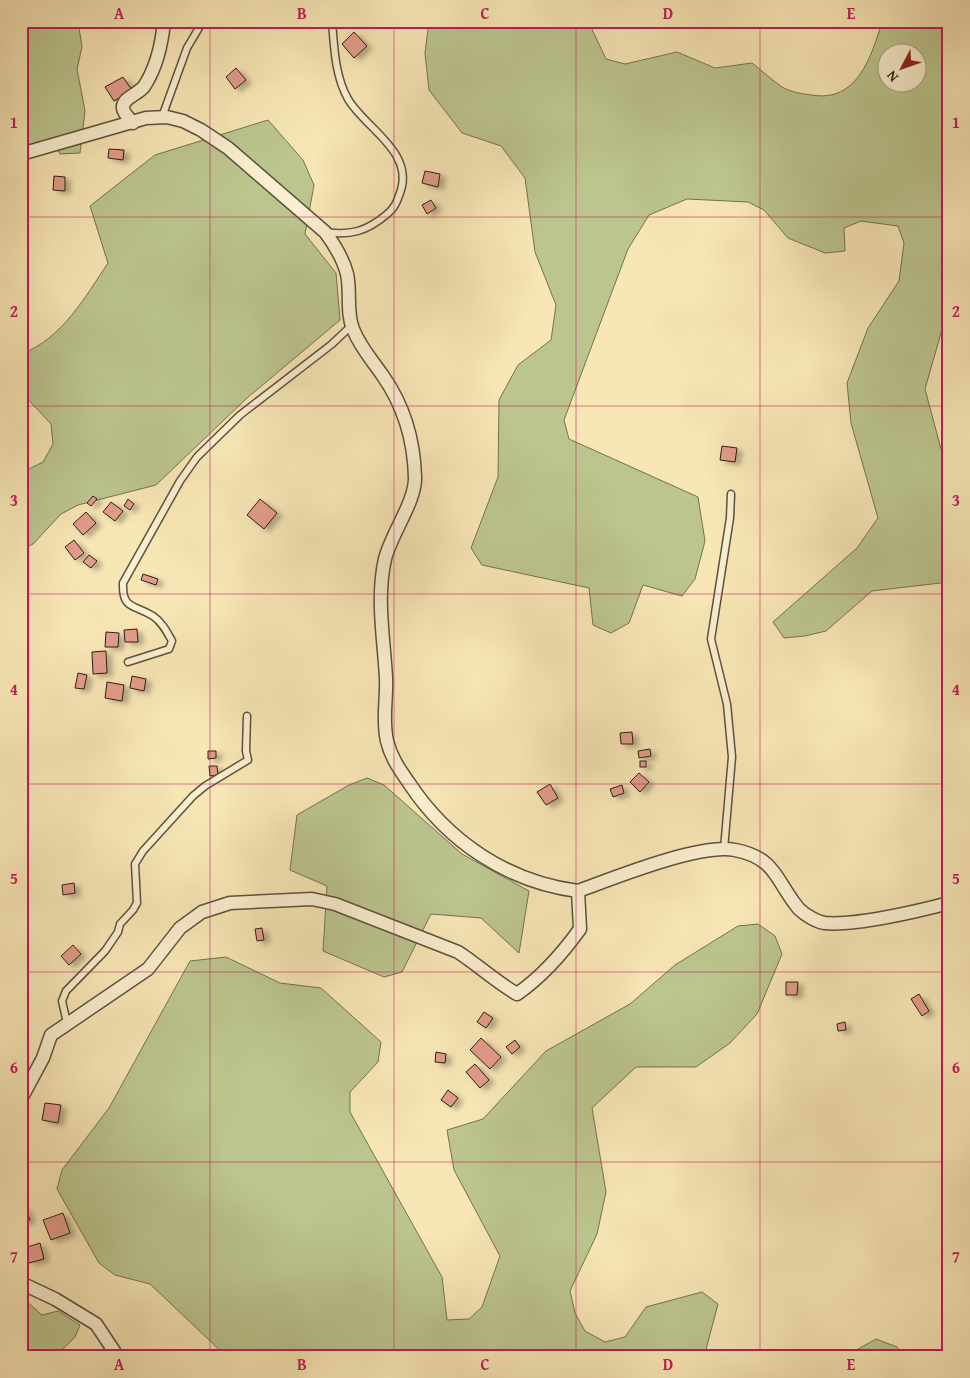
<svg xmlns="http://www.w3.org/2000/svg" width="970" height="1378" font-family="'Gentium Book Plus',serif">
  <defs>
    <filter id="shadow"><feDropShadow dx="5.5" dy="3" stdDeviation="2.5" flood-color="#0004"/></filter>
  </defs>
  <rect width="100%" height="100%" fill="#f8e6b5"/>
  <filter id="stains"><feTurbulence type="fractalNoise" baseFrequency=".004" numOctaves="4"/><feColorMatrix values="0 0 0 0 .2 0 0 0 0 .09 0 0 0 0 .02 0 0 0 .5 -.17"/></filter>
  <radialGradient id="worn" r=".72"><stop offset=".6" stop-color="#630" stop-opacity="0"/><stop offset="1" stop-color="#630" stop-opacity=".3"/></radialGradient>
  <!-- green -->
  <g fill="#bcc58e" stroke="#727252" fill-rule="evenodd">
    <polygon points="21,21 78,21 82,47 77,69 85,111 80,153 60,154 51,138 42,145 21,149"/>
    <path d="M429,21H588L606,59L625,64L677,52L715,68L752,63C762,71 772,80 782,87C791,92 802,94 812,95C857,103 872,56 882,21H949V305L925,389L949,479V582L872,591L826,631L805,636L784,638L773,622L857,548L878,518L851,423L847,383L868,328L899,281L904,243L898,226L861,221L844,228L845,251L825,253L788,238L764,210L748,202L687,199L649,215L628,249L564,420L569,439L698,497L705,541L695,579L682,596L643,585L629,623L611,633L593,625L589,588L482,565L471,548L498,477L499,400L518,365L551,340L556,305L535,252L525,178L501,146L462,133L429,90L425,53ZM918,52V82H888V52Z"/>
    <path d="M268,120L303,160L314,185L305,234L336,273L340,320L246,399L156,485L78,505L61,514L33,544L21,550V473L43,462L53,444L51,424L23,394H21V354C62,339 85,297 108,263L90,206L155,155Z"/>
    <polygon points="367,778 384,785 462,854 529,891 519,953 481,918 431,914 402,972 384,977 323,951 327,886 290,870 297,815 349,785"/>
    <polygon points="758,924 775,936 782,954 757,1014 730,1043 696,1067 636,1067 592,1108 606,1192 597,1234 570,1291 575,1313 585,1331 605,1342 625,1337 646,1307 702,1292 718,1304 704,1357 227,1357 150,1284 115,1275 99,1263 57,1189 62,1170 109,1108 190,961 226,957 280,983 321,988 381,1042 378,1062 350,1092 350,1112 442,1277 447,1320 469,1319 482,1307 500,1256 454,1170 447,1130 483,1119 546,1051 630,1004 675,965 738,926"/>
    <polygon points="21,1301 26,1301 42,1315 58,1311 80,1325 75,1337 61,1351 60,1357 21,1357"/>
    <polygon points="876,1339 897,1347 905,1357 844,1357"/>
  </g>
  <!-- building -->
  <g fill="#e29c8a" stroke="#291f17" filter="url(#shadow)">
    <polygon points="354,32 367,46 354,58 342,44"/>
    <polygon points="236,68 246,80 235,89 226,77"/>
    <polygon points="123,77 132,90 114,101 105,87"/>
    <polygon points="109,149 124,150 123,160 108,158"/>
    <polygon points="425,171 440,174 438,187 422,183"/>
    <polygon points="54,176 65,177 65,191 53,190"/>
    <polygon points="431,200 436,208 427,214 422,205"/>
    <polygon points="722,446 737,448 735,462 720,460"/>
    <polygon points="93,496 97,499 91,506 87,503"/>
    <polygon points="128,499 134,504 130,510 124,506"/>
    <polygon points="260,499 277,513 264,529 247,515"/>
    <polygon points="111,502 123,511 115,521 103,512"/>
    <polygon points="86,512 96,523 83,535 73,524"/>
    <polygon points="74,540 84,553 75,560 65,547"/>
    <polygon points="89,555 97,561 91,568 83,562"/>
    <polygon points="143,574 158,579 156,585 141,580"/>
    <polygon points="137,629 138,642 125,642 124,630"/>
    <polygon points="106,632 119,633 118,647 105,647"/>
    <polygon points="106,651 107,673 93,674 92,652"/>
    <polygon points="78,673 87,675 84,689 75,688"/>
    <polygon points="132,676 146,679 144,691 130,688"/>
    <polygon points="107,682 124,685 122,701 105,698"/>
    <polygon points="632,732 633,744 621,744 620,733"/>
    <polygon points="650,749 651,756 639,758 638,751"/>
    <polygon points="208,751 216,751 216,758 208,759"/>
    <rect x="640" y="761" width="6" height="6"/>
    <polygon points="209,766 217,766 218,775 210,776"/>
    <polygon points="639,773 649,782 640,792 630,782"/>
    <polygon points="550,784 558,798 546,805 537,792"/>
    <polygon points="622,785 624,793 613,797 610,789"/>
    <polygon points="74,883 75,893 63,895 62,885"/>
    <polygon points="262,928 264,940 257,941 255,929"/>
    <polygon points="73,945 81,954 69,965 61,956"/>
    <polygon points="786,982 798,982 797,995 786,995"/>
    <polygon points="919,994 929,1011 922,1016 911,999"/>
    <polygon points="484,1012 493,1018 486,1028 477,1022"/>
    <polygon points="845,1022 846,1030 838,1031 837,1024"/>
    <polygon points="481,1038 501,1057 490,1069 470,1050"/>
    <polygon points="515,1040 520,1047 512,1054 506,1047"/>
    <polygon points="436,1052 446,1054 445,1063 435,1062"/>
    <polygon points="475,1064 489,1080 480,1088 466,1072"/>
    <polygon points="448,1090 458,1098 451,1107 441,1100"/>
    <polygon points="45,1103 61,1105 58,1123 42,1120"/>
    <polygon points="25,1207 30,1220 21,1223 21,1209"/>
    <polygon points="63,1213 70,1233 51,1240 43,1220"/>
    <polygon points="40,1243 44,1259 29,1263 24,1248"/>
  </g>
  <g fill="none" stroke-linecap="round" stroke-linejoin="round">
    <!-- lane casing -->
    <g stroke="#5d513e" stroke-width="9">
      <g id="lane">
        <polyline points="162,117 187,48 203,21"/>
        <path d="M326,232C350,236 367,231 386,215C395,208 397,202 401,190C413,151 364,127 348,99C335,76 334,47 332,21"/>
        <path d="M128,662L169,649L172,641C167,632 162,622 153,616C134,604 122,610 123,583L180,481L197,457L240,415L332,344L351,326"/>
        <polyline points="724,849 732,757 727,704 711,639 730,518 731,494"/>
        <polyline points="67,1023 62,1001 66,991 105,951 118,932 120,924 133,910 137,903 135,864 143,851 193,796 205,786 248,760 246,751 247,716"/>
      </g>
    </g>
    <!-- street casing -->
    <g stroke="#5d513e" stroke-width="15">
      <g id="street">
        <path d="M133,123C129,118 122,112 123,106C125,96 140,94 145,85C157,66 162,43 164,21"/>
        <path d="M21,154L146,118L167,117L183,121L201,130L228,148L325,232C334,244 343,258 347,274C351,291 346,312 353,329C360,347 372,360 383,376C404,406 414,440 415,477C416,501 391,534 385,559C376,598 384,639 386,678C387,699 382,720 387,741C391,758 400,770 409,783C448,842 508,882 578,891C614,878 700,843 735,850C777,858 776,882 799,909C805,915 817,922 825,923C855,926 919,911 949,903"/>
        <path d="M21,1099L43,1058L51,1035L148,969L180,928L202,912L230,903L312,899L335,904L458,952C478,965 495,981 517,994C543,976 562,954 580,929L578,891"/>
        <polyline points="21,1283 55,1299 96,1324 118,1357"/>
      </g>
    </g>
    <!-- lane -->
    <use href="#lane" stroke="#faefcf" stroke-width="6"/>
    <!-- street -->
    <use href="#street" stroke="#faefcf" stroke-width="12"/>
  </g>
  <!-- grid -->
  <path fill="none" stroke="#c2185b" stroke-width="1" stroke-opacity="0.55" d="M210,21V1357M394,21V1357M576,21V1357M760,21V1357M21,217H949M21,406H949M21,594H949M21,784H949M21,972H949M21,1162H949"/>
  <!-- margin -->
  <rect width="970" height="1378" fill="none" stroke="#f8e6b5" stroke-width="55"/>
  <!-- north arrow -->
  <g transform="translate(902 68) rotate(229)"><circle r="24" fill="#faefcf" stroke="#a69c85"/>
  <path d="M0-4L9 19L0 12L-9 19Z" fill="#8f2418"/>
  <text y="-8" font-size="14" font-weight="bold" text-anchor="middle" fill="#291f17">N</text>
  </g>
  <rect x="28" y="28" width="914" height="1322" fill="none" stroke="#c2185b" stroke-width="2"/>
  <g font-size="16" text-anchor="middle" font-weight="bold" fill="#c2185b">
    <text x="119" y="19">A</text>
    <text x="302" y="19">B</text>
    <text x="485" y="19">C</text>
    <text x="668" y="19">D</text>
    <text x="851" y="19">E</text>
    <text x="14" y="128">1</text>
    <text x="956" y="128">1</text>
    <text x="14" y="317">2</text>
    <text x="956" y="317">2</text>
    <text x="14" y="506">3</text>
    <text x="956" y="506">3</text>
    <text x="14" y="695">4</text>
    <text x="956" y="695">4</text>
    <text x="14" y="884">5</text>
    <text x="956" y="884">5</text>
    <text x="14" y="1073">6</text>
    <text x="956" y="1073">6</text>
    <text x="14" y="1262">7</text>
    <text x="956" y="1262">7</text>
    <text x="119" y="1370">A</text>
    <text x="302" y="1370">B</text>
    <text x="485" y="1370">C</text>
    <text x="668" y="1370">D</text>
    <text x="851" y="1370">E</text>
  </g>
  <rect width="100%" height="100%" filter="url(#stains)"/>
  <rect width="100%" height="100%" fill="url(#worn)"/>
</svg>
